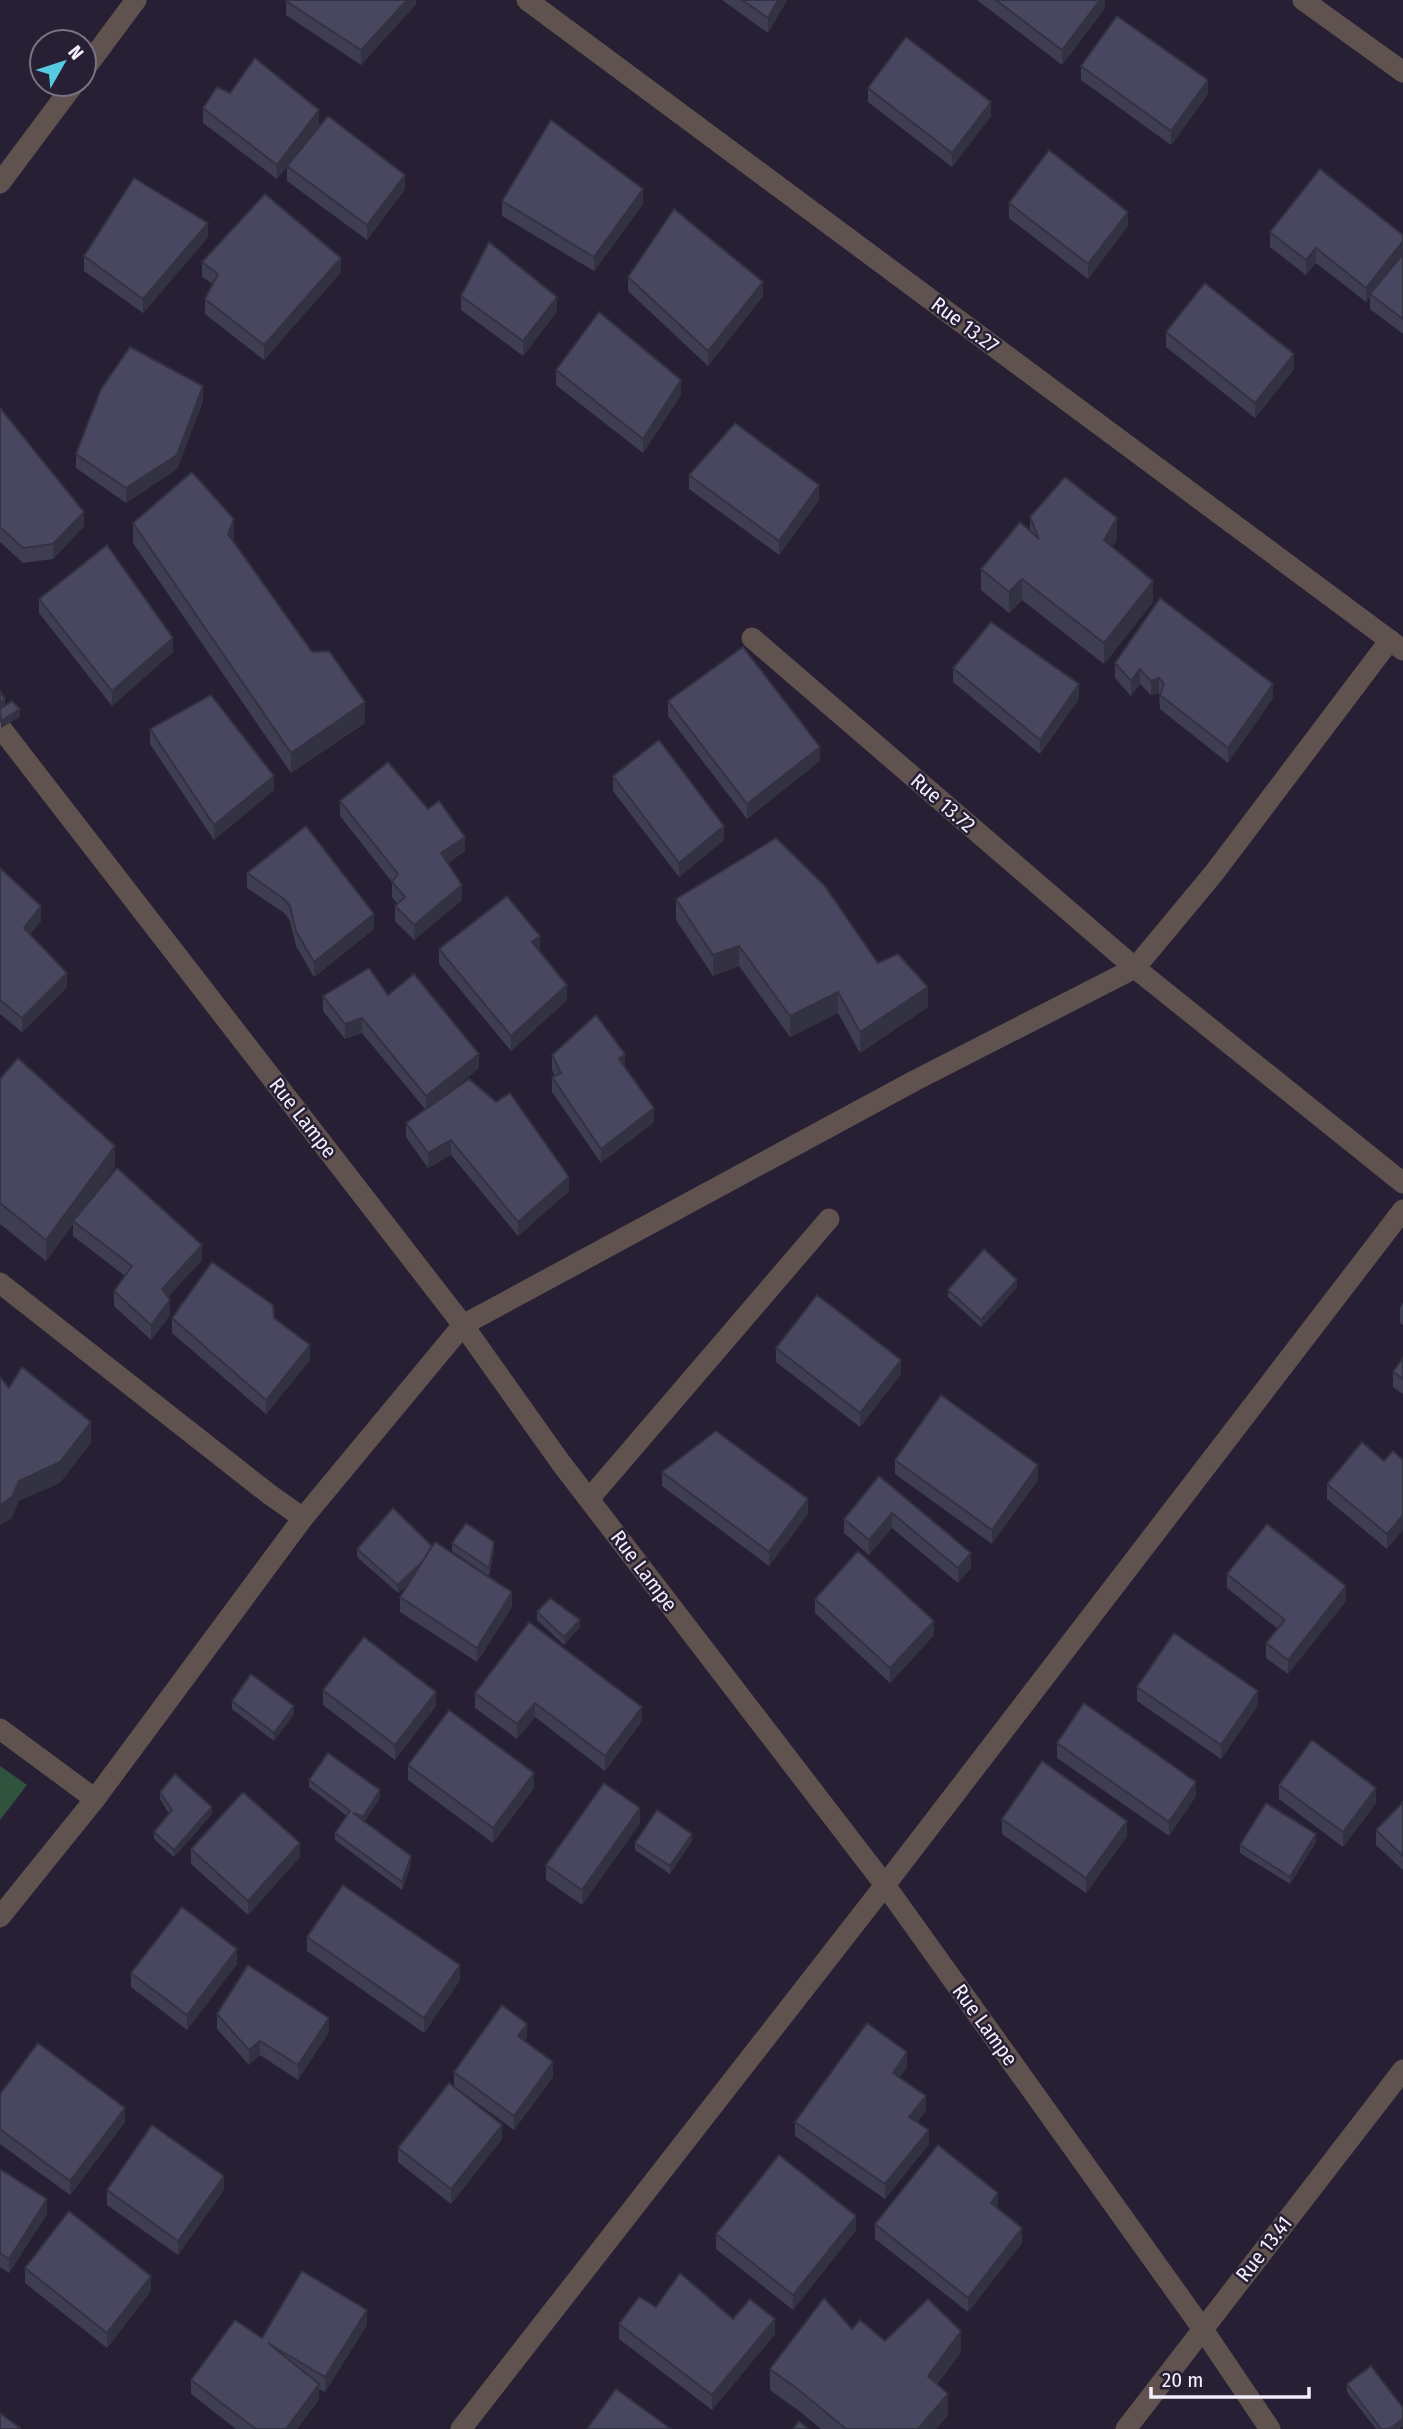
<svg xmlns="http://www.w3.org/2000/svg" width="1403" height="2429" font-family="'Fira Sans Condensed',sans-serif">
  <rect width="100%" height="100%" fill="#271f34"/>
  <!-- green -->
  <polygon fill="#30533d" points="0,1766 27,1785 0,1820"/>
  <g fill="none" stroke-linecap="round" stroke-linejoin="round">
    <!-- minor -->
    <g stroke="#60534f" stroke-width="21">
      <polyline points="527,0 1403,650"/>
      <polyline points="1303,0 1403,72"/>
      <polyline points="84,70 136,0"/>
      <polyline points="0,183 74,84"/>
      <polyline points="752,638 1135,968 1403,1183"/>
      <polyline points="0,727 463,1325 561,1463 885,1885 1202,2328 1270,2429"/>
      <polyline points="0,1283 269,1494 303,1518"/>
      <polyline points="589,1499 829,1219"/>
      <polyline points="0,1729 95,1799"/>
      <polyline points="0,1917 95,1799 303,1518 463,1325 914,1081 1135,968 1214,873 1390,640"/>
      <polyline points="461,2429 885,1885 1403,1210"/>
      <polyline points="1126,2429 1403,2070"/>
    </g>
  </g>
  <!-- wall -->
  <g fill="#3f3d52">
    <polygon points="416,0 416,4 361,65 286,15 286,1"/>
    <polygon points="722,0 787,0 768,33"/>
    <polygon points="977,0 1105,0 1105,8 1062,65"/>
    <polygon points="1081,66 1208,94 1171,145 1081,80"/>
    <polygon points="868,88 991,116 952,167 868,102"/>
    <polygon points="230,93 319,125 277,179 203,123 203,108"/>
    <polygon points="287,166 405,189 367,240 287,181"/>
    <polygon points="502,201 643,204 594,271 502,216"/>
    <polygon points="1009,203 1128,226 1088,279 1009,218"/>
    <polygon points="1270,232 1403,235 1403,334 1370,309 1370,297 1366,302 1316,263 1306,275 1270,247"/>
    <polygon points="208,237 143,313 84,271 84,256"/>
    <polygon points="202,262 341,272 264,360 205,314 205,299 213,284 202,277"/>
    <polygon points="628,277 763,296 708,366 628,291"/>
    <polygon points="461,296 557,311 523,356 461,310"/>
    <polygon points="1166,332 1294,369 1255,418 1166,347"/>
    <polygon points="556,370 681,395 643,453 556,385"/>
    <polygon points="203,401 177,469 126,503 76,468 76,454"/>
    <polygon points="0,408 84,526 53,559 23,563 0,542"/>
    <polygon points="689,475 819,500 779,555 689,489"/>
    <polygon points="1030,517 1117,539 1112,547 1153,602 1104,664 1022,600 1009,613 981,590 981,569 1030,532"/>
    <polygon points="133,523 234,540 234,542 312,652 365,723 291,773 133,543"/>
    <polygon points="39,599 173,652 112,706 39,613"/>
    <polygon points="1115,663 1273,698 1228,763 1160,709 1159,693 1151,695 1140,684 1131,696 1115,678"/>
    <polygon points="953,668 1079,699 1040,754 953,682"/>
    <polygon points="668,701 820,761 747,819 668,716"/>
    <polygon points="150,729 274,790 214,840 150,744"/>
    <polygon points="613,776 724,840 679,877 613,791"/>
    <polygon points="340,801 428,809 465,851 448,863 462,900 414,940 395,921 395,906 398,904 392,897 392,882 340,816"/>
    <polygon points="0,868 41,921 30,934 67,987 22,1032 0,1014"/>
    <polygon points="247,873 374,929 314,977 296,946 290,921 284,913 247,888"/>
    <polygon points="676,899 878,963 928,1007 860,1053 838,1013 790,1037 739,966 713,976 676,920"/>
    <polygon points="439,949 540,950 539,951 567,1000 511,1051 439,964"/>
    <polygon points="388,995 479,1068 447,1094 569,1191 518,1236 451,1155 428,1168 406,1137 406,1123 425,1109 362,1033 345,1039 323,1011 323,996"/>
    <polygon points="552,1055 625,1068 654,1122 601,1163 552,1092 552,1077 555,1076 552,1070"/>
    <polygon points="0,1079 115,1167 90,1200 202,1260 167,1297 170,1315 151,1340 114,1306 114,1291 125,1276 73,1236 73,1224 46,1261 0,1224"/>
    <polygon points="1017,1287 981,1327 948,1297 948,1290"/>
    <polygon points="1403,1303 1403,1325 1400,1323 1400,1308"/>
    <polygon points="172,1318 274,1318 310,1360 266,1414 172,1333"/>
    <polygon points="776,1348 901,1374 860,1427 776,1362"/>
    <polygon points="1403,1358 1403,1394 1393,1387 1393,1372"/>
    <polygon points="1393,1451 1387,1549 1327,1499 1327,1484 1384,1461"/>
    <polygon points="895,1460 1038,1480 992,1544 895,1474"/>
    <polygon points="662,1472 808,1514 769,1566 662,1486"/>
    <polygon points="879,1476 971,1568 958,1583 892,1528 869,1555 844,1533 844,1519"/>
    <polygon points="452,1543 494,1550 489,1576 452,1551"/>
    <polygon points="432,1546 512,1607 477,1662 400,1612 400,1597 410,1582 398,1593 357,1557 357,1549"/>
    <polygon points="1227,1574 1346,1601 1288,1674 1266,1658 1266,1643 1278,1629 1227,1588"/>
    <polygon points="815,1599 934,1635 890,1683 815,1613"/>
    <polygon points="537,1612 580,1627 564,1645 537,1620"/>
    <polygon points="1137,1687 1258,1705 1221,1759 1137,1701"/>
    <polygon points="323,1690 436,1706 395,1760 323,1705"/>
    <polygon points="475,1693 642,1721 605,1771 535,1717 517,1739 475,1708"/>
    <polygon points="232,1701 294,1714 274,1741 232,1709"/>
    <polygon points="1057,1743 1196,1796 1169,1836 1057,1758"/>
    <polygon points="408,1765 534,1788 493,1843 408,1780"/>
    <polygon points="309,1780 380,1798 364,1822 411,1864 402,1890 335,1840 335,1833 347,1816 309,1787"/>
    <polygon points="1279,1785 1376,1803 1343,1847 1279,1799"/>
    <polygon points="160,1792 212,1814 174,1857 154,1839 154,1832 169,1814 160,1799"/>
    <polygon points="1403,1802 1403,1870 1376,1845 1376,1830"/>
    <polygon points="1002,1819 1127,1836 1086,1893 1002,1834"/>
    <polygon points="640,1823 582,1905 546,1880 546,1865"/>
    <polygon points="692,1841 670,1874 635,1850 635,1843"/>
    <polygon points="1316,1842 1290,1884 1240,1853 1240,1845"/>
    <polygon points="191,1849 300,1857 248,1915 191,1864"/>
    <polygon points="307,1937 460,1980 424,2033 307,1951"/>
    <polygon points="237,1964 187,2030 131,1987 131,1973"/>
    <polygon points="217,2014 329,2032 298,2080 260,2055 249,2065 217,2029"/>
    <polygon points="527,2038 525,2041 553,2077 514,2130 454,2086 454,2072"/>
    <polygon points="907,2067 900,2077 926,2111 917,2122 929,2144 885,2199 795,2136 795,2122"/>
    <polygon points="0,2094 125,2122 70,2195 0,2144"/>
    <polygon points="502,2139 451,2204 398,2162 398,2148"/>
    <polygon points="0,2169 47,2214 9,2273 0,2267"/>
    <polygon points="107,2190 224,2190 178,2255 107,2205"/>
    <polygon points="998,2207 997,2208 1022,2243 968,2312 875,2239 875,2224"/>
    <polygon points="856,2230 793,2310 716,2249 716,2234"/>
    <polygon points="25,2268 151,2291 107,2348 25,2283"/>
    <polygon points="656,2307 733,2319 775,2334 712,2410 619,2339 619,2324"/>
    <polygon points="367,2325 325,2392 319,2389 319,2399 297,2429 236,2429 191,2394 191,2380 262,2338"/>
    <polygon points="852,2329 885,2341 961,2352 937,2384 948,2415 936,2429 821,2429 799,2411 770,2390 770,2369"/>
    <polygon points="1347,2384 1403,2426 1399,2429 1376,2429 1347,2392"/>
  </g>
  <!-- shaded-wall -->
  <g fill="#333242">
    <polygon points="407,0 416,0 416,4 361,65 361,50"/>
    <polygon points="778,0 787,0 768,33 768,18"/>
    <polygon points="1100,0 1105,0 1105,8 1062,65 1062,50"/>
    <polygon points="1208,80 1208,94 1171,145 1171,131"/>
    <polygon points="991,102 991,116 952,167 952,153"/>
    <polygon points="319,110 319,125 277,179 277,165"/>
    <polygon points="405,175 405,189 367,240 367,225"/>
    <polygon points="643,189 643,204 594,271 594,257"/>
    <polygon points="1128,212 1128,226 1088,279 1088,264"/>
    <polygon points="208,223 208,237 143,313 143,299"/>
    <polygon points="1403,241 1403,255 1370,294 1370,297 1366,302 1366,288"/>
    <polygon points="1316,248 1316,263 1306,275 1306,260"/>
    <polygon points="341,258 341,272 264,360 264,345"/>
    <polygon points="763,282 763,296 708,366 708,351"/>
    <polygon points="557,297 557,311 523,356 523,341"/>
    <polygon points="1294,354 1294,369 1255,418 1255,403"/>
    <polygon points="681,380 681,395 643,453 643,439"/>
    <polygon points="203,386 203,401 177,469 126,503 126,488"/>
    <polygon points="819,485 819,500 779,555 779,541"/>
    <polygon points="84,512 84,526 53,559 53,544"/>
    <polygon points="1117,518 1117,539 1104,561 1104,540"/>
    <polygon points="234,519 234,540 228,554 228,534"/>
    <polygon points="1022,579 1022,600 1009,613 1009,592"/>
    <polygon points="1153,581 1153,602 1104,664 1104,643"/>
    <polygon points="173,638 173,652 112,706 112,691"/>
    <polygon points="1140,669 1140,684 1131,696 1131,681"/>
    <polygon points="1159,678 1159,693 1151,695 1151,681"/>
    <polygon points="1079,684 1079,699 1040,754 1040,740"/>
    <polygon points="1273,684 1273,698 1228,763 1228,748"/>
    <polygon points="5,699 5,707 0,710 0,703"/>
    <polygon points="365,702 365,723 291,773 291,753"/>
    <polygon points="20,709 20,717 1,728 1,721"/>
    <polygon points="820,747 820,761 747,819 747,804"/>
    <polygon points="274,776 274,790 214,840 214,825"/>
    <polygon points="724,826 724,840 679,877 679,863"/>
    <polygon points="465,837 465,851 441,868 441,853"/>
    <polygon points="462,885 462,900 414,940 414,925"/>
    <polygon points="41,906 41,921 24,942 24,928"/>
    <polygon points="374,914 374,929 314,977 314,962"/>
    <polygon points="540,936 540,950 532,957 532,942"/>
    <polygon points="739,946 739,966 713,976 713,955"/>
    <polygon points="67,973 67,987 22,1032 22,1018"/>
    <polygon points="567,985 567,1000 511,1051 511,1036"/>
    <polygon points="928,987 928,1007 860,1053 860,1032"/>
    <polygon points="838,992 838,1013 790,1037 790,1016"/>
    <polygon points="362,1018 362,1033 345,1039 345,1024"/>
    <polygon points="479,1054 479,1068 426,1111 426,1096"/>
    <polygon points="625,1054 625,1069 619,1059"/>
    <polygon points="654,1108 654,1122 601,1163 601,1149"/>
    <polygon points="451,1140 451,1155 428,1168 428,1153"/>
    <polygon points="115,1146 115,1167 74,1222 73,1221 73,1224 46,1261 46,1240"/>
    <polygon points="569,1177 569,1191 518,1236 518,1222"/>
    <polygon points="202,1245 202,1260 162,1304 162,1289"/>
    <polygon points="1017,1280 1017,1287 981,1327 981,1320"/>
    <polygon points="170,1300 170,1315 151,1340 151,1325"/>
    <polygon points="310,1345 310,1360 266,1414 266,1400"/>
    <polygon points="901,1360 901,1374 860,1427 860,1413"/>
    <polygon points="91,1422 91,1443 60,1483 19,1501 12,1518 0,1525 0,1505 19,1481"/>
    <polygon points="1038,1465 1038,1480 992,1544 992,1530"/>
    <polygon points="808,1499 808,1514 769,1566 769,1552"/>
    <polygon points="892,1513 892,1528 869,1555 869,1540"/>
    <polygon points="1403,1515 1403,1530 1387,1549 1387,1534"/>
    <polygon points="494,1542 494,1550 489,1576 489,1568"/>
    <polygon points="435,1549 435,1556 398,1593 398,1585"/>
    <polygon points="971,1553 971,1568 958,1583 958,1568"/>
    <polygon points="1346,1586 1346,1601 1288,1674 1288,1660"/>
    <polygon points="512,1592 512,1607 477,1662 477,1648"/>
    <polygon points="580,1620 580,1627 564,1645 564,1637"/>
    <polygon points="934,1621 934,1635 890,1683 890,1668"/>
    <polygon points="1258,1691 1258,1705 1221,1759 1221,1745"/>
    <polygon points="436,1692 436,1706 395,1760 395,1745"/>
    <polygon points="535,1703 535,1717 517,1739 517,1724"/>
    <polygon points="294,1706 294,1714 274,1741 274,1733"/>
    <polygon points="642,1707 642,1721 605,1771 605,1756"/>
    <polygon points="534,1773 534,1788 493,1843 493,1828"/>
    <polygon points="1196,1782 1196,1796 1169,1836 1169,1822"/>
    <polygon points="1376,1788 1376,1803 1343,1847 1343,1832"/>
    <polygon points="380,1790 380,1798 363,1824 363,1817"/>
    <polygon points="212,1807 212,1814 174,1857 174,1850"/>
    <polygon points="640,1808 640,1823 582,1905 582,1890"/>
    <polygon points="1127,1821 1127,1836 1086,1893 1086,1878"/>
    <polygon points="692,1834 692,1841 670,1874 670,1866"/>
    <polygon points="1316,1834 1316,1842 1290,1884 1290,1877"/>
    <polygon points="300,1843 300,1857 248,1915 248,1901"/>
    <polygon points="411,1856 411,1864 402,1890 402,1882"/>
    <polygon points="237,1949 237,1964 187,2030 187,2015"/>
    <polygon points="460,1965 460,1980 424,2033 424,2018"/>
    <polygon points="329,2018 329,2032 298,2080 298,2065"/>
    <polygon points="527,2024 527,2038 518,2051 518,2036"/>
    <polygon points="260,2041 260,2055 249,2065 249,2050"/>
    <polygon points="907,2052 907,2067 893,2087 893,2073"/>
    <polygon points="553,2062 553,2077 514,2130 514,2116"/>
    <polygon points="926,2096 926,2111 909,2132 909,2117"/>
    <polygon points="125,2108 125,2122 70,2195 70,2181"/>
    <polygon points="502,2125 502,2139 451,2204 451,2189"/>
    <polygon points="929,2130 929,2144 885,2199 885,2184"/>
    <polygon points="224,2176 224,2190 178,2255 178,2241"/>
    <polygon points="998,2193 998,2207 991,2218 991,2203"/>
    <polygon points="47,2199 47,2214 9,2273 9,2259"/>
    <polygon points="856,2216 856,2230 793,2310 793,2295"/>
    <polygon points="1022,2228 1022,2243 968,2312 968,2298"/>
    <polygon points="151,2276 151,2291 107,2348 107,2333"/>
    <polygon points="367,2310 367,2325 325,2392 325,2377"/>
    <polygon points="775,2319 775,2334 712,2410 712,2395"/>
    <polygon points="961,2331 961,2352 928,2397 928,2376"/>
    <polygon points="319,2384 319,2399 297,2429 286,2429"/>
    <polygon points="948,2394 948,2415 936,2429 918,2429"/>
    <polygon points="1403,2419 1403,2426 1399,2429 1389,2429"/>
  </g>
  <!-- building -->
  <g fill="#49475f" stroke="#333242" stroke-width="2">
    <polygon points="287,0 407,0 361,50 286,1"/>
    <polygon points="742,0 778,0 768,18"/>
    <polygon points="996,0 1100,0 1062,50"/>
    <polygon points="1117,16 1208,80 1171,131 1081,66"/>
    <polygon points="906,37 991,102 952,153 868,88"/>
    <polygon points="255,58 319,110 277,165 203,108 217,87 230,93"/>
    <polygon points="328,116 405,175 367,225 287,166"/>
    <polygon points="551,120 643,189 594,257 502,201"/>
    <polygon points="1049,150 1128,212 1088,264 1009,203"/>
    <polygon points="1320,169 1403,235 1403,241 1366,288 1316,248 1306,260 1270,232"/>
    <polygon points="134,178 208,223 143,299 84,256"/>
    <polygon points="265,194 341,258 264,345 205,299 218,274 202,262"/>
    <polygon points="674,209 763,282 708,351 628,277"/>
    <polygon points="489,242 557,297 523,341 461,296"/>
    <polygon points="1403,254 1403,319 1370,294"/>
    <polygon points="1205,283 1294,354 1255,403 1166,332"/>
    <polygon points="599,312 681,380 643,439 556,370"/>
    <polygon points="130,347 203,386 177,455 126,488 76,454 101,389"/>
    <polygon points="0,408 84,512 53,544 23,548 0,527"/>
    <polygon points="735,423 819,485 779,541 689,475"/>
    <polygon points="192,472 234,519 228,534 312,652 329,651 365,702 291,753 133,523"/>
    <polygon points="1065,477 1117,518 1104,540 1153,581 1104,643 1022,579 1009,592 981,569 1020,522 1039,539 1030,517"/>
    <polygon points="107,545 173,638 112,691 39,599"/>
    <polygon points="1160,598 1273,684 1228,748 1160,695 1164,684 1159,678 1151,681 1140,669 1131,681 1115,663"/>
    <polygon points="991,622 1079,684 1040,740 953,668"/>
    <polygon points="743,647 820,747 747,804 668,701"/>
    <polygon points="0,691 5,699 0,703"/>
    <polygon points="211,695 274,776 214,825 150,729"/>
    <polygon points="12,701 20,709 1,721 0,709"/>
    <polygon points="659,740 724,826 679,863 613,776"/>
    <polygon points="388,762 428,809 439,801 465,837 441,853 462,885 414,925 395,906 405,897 392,882 398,874 340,801"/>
    <polygon points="306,826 374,914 314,962 296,931 290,906 284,899 247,873"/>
    <polygon points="776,838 824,885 878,963 898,954 928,987 860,1032 838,992 790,1016 739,946 713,955 676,899"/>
    <polygon points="0,868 41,906 24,928 67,973 22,1018 0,1000"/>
    <polygon points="507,896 540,936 532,942 567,985 511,1036 439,949"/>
    <polygon points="369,968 388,995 414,974 479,1054 426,1096 362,1018 345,1024 323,996"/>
    <polygon points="596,1015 625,1054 619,1059 654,1108 601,1149 552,1077 561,1073 552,1055"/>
    <polygon points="18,1058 115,1146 46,1240 0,1203 0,1079"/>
    <polygon points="469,1079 496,1102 510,1093 569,1177 518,1222 451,1140 428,1153 406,1123"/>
    <polygon points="117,1168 202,1245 162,1289 170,1300 151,1325 114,1291 132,1266 73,1221"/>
    <polygon points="984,1249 1017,1280 981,1320 948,1290"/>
    <polygon points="212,1262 273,1305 274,1318 310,1345 266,1400 172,1318"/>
    <polygon points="817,1295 901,1360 860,1413 776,1348"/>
    <polygon points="1403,1358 1403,1379 1393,1372"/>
    <polygon points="22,1367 91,1422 60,1462 19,1481 12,1497 0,1505 0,1377 9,1388"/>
    <polygon points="941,1395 1038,1465 992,1530 895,1460"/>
    <polygon points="716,1431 808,1499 769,1552 662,1472"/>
    <polygon points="1362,1442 1384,1461 1393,1451 1403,1460 1403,1515 1387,1534 1327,1484"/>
    <polygon points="879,1476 971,1553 958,1568 892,1513 869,1540 844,1519"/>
    <polygon points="393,1508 432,1546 423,1561 398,1585 357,1549"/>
    <polygon points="466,1523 494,1542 489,1568 452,1543"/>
    <polygon points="1267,1524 1346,1586 1288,1660 1266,1643 1285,1620 1227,1574"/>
    <polygon points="435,1542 512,1592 477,1648 400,1597"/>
    <polygon points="858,1551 934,1621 890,1668 815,1599"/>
    <polygon points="550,1598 580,1620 564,1637 537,1612"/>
    <polygon points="529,1622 642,1707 605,1756 535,1703 517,1724 475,1693"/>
    <polygon points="1174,1633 1258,1691 1221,1745 1137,1687"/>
    <polygon points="364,1637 436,1692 395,1745 323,1690"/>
    <polygon points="251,1674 294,1706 274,1733 232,1701"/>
    <polygon points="1084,1703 1196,1782 1169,1822 1057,1743"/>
    <polygon points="449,1710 534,1773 493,1828 408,1765"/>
    <polygon points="1312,1740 1376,1788 1343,1832 1279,1785"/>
    <polygon points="328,1753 380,1790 363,1817 353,1813 411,1856 402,1882 335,1833 350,1811 309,1780"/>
    <polygon points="1042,1761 1127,1821 1086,1878 1002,1819"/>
    <polygon points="175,1774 212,1807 174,1850 154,1832 172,1810 160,1792"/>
    <polygon points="604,1783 640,1808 582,1890 546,1865"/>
    <polygon points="243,1792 300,1843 248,1901 191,1849"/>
    <polygon points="1403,1802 1403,1856 1376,1830"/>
    <polygon points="1266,1803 1316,1834 1290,1877 1240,1845"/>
    <polygon points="657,1810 692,1834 670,1866 635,1843"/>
    <polygon points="343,1885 460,1965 424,2018 307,1937"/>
    <polygon points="182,1907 237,1949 187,2015 131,1973"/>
    <polygon points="248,1965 329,2018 298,2065 260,2041 249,2050 217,2014"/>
    <polygon points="502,2005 527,2024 518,2036 553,2062 514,2116 454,2072"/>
    <polygon points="867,2023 907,2052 893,2073 926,2096 909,2117 929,2130 885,2184 795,2122"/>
    <polygon points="38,2043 125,2108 70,2181 0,2129 0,2094"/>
    <polygon points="449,2083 502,2125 451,2189 398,2148"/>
    <polygon points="152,2125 224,2176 178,2241 107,2190"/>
    <polygon points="938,2145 998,2193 991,2203 1022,2228 968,2298 875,2224"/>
    <polygon points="779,2155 856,2216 793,2295 716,2234"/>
    <polygon points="0,2169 47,2199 9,2259 0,2253"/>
    <polygon points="69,2211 151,2276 107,2333 25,2268"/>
    <polygon points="302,2271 367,2310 325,2377 268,2343 319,2384 286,2429 256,2429 191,2380 235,2320 262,2338"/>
    <polygon points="680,2273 733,2319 750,2299 775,2319 712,2395 619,2324 639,2297 656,2307"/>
    <polygon points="824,2298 852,2329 860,2320 885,2341 928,2299 961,2331 928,2376 948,2394 918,2429 846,2429 799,2390 770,2369"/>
    <polygon points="1371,2366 1403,2408 1403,2419 1389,2429 1381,2429 1347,2384"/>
    <polygon points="616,2389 671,2429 587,2429"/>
    <polygon points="0,2413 20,2428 20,2429 0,2429"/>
    <polygon points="799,2421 808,2429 793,2429"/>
  </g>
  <g text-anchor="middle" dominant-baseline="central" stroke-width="5" stroke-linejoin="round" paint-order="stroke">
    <!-- street labels -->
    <g font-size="21" fill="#f3effe" stroke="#271f34">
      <text transform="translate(965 325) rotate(37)">Rue 13.27</text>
      <text transform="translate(943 803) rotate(41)">Rue 13.72</text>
      <text transform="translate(303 1118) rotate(52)">Rue Lampe</text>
      <text transform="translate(644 1571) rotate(53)">Rue Lampe</text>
      <text transform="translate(985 2025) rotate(54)">Rue Lampe</text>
      <text transform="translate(1264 2249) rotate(-52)">Rue 13.41</text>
    </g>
  </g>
  <!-- north arrow -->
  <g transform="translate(63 63) rotate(51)"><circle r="33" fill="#271f34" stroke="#797285" stroke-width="2"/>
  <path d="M0-5L12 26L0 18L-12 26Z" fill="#55cae0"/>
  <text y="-10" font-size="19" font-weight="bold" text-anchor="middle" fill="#f3effe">N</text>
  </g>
  <!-- scale -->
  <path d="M1151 2387v10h158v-10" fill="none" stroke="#f3effe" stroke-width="3.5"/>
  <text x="1162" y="2387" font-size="21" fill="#f3effe" stroke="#271f34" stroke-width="5" paint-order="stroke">20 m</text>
</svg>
